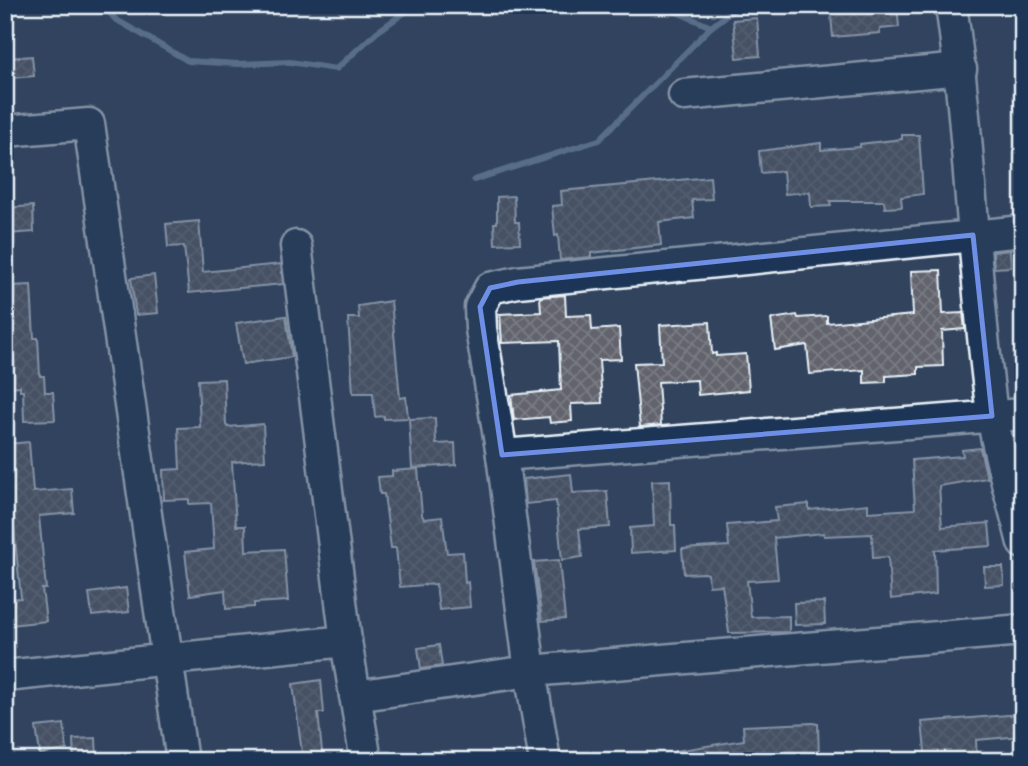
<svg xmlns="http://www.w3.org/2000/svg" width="1028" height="766" font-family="'Balsamiq Sans',sans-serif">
  <defs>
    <pattern id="building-cross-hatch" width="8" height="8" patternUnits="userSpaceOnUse" patternTransform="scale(1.75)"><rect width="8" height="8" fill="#63646d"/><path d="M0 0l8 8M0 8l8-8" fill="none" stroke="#797b83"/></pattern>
  </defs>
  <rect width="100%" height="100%" fill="#32435e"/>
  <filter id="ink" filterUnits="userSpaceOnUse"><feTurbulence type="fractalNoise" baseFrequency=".0143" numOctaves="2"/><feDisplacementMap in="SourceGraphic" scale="14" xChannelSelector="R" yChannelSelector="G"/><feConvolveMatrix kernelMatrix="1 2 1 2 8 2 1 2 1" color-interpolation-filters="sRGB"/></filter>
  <g filter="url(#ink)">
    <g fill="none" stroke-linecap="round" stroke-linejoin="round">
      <!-- stream -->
      <g stroke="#87a1b8" stroke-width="6">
        <polyline points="103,5 115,19 188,61 238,64 290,62 336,69 377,32 415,5"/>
        <polyline points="661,5 711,27 740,5"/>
        <polyline points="474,180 599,140 711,27"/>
      </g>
    </g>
    <!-- building -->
    <g fill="url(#building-cross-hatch)" stroke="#e8f1f8" stroke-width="2">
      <polygon points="830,5 897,5 899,27 880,29 880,33 833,37"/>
      <polygon points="757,18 760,56 737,58 733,20"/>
      <polygon points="32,56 34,76 12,78 10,58"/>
      <polygon points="902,135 919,135 923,194 901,197 902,207 885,208 884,201 830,201 831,206 811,207 810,192 785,194 783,171 761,173 759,151 821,143 821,150 860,147 860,144 902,139"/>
      <polygon points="710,177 712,199 692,200 694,218 659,222 661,245 591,253 591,257 560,260 558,235 555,236 552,206 562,205 561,191"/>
      <polygon points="514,196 515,222 519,222 520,243 495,244 494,223 497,223 497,197"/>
      <polygon points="33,206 34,232 7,234 5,208"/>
      <polygon points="199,221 203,272 281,264 283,284 189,293 184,246 168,247 166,224"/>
      <polygon points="1010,250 1011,267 994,268 993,252"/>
      <polygon points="941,270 943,314 963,313 965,329 942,331 943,366 918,367 918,374 886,376 886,382 864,383 864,370 810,374 807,345 775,350 771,319 797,315 798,318 827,316 827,323 913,315 911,271"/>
      <polygon points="154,275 158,313 136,315 131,278"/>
      <polygon points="31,285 34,338 38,338 40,376 44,376 45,392 53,392 55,420 24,421 23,390 20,390 20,386 5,387 5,344 13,343 10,286"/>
      <polygon points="565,295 566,316 591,315 592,330 619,328 621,359 599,360 602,403 571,404 572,421 550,423 549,417 514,420 511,395 561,390 559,341 502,343 500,314 541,312 540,297"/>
      <polygon points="391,301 400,398 406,397 408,418 384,419 384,416 375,417 373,393 353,393 348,318 359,318 358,306"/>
      <polygon points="286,316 292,357 243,364 236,323"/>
      <polygon points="710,322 712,354 716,353 716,356 746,354 749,390 698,395 697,380 658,382 661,425 640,427 634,363 662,362 660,325"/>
      <polygon points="224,379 226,425 228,427 263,424 265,460 232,462 236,526 245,526 246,551 284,549 288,601 254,603 254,607 226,609 225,590 190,595 185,552 214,549 211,503 189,504 189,499 164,500 163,470 180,469 178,428 200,427 198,380"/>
      <polygon points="435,418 436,444 455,443 456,465 412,468 409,419"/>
      <polygon points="29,442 33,492 72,489 74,513 39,516 46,589 42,589 46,621 11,625 8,599 21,598 13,520 5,521 5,498 7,498 5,472 9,472 7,444"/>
      <polygon points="980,448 987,478 939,486 942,527 989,523 991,546 935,550 936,594 891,599 888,557 873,558 872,534 824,536 823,533 774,538 778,579 747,581 751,617 789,616 789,632 729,633 722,585 709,586 708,574 705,573 684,574 682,549 729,546 727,525 777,521 775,507 809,504 809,510 868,504 868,512 915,509 912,460 963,456 962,450"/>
      <polygon points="418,469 422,515 424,519 442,517 447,553 463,552 465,583 468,582 470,607 439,610 436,584 400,587 396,548 391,548 384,494 380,494 378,477 392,476 392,471"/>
      <polygon points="571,474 573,493 607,491 610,527 579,529 582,557 562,560 556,501 526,504 524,479"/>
      <polygon points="670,480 671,525 675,525 676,550 631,553 630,528 654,526 652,481"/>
      <polygon points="559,560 565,619 542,621 534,562"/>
      <polygon points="984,567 1003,567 1004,585 985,586"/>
      <polygon points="126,588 129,612 92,616 89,593"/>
      <polygon points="824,602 825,624 795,625 794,603"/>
      <polygon points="439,645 442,666 421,669 418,648"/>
      <polygon points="321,680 324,713 318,713 323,761 303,761 293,684"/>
      <polygon points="1020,714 1022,736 976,740 977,761 926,761 922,722"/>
      <polygon points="813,723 818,724 819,761 676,761 675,751 744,740 743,726"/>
      <polygon points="64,724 67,750 40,754 36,727"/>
      <polygon points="96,738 97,761 74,761 73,739"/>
    </g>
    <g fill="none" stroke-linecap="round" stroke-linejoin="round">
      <!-- minor casing -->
      <g stroke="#e8f1f8" stroke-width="35">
        <g id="minor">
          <path d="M951,5C971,141 973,278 992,413C998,457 1013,501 1023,543"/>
          <polyline points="684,95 961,69"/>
          <polyline points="5,131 89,124 182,761"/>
          <polyline points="296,246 346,641 366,761"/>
          <polyline points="502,455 1023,414"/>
          <polyline points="5,676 346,641"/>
          <polyline points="355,696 530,671 1023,630"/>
          <polyline points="545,761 530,671 502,455 481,329 480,307 490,288 518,282 1023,231"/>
        </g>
      </g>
      <!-- minor -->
      <use href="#minor" stroke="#1d3557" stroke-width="30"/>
    </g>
  </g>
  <!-- marked area -->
  <path d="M0 0H1028V766H0ZM973,235L992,416L502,455L480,307L490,288L518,282Z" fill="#32435e" fill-opacity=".55" fill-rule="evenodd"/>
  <path fill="none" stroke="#6e8fe5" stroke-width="5" stroke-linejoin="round" d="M973,235L992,416L502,455L480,307L490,288L518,282Z"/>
  <!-- margin -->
  <rect width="1028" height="766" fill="none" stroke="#1d3557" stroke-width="28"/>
  <rect x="14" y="14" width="1000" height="738" fill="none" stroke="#e8f1f8" stroke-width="2.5" filter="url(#ink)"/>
</svg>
